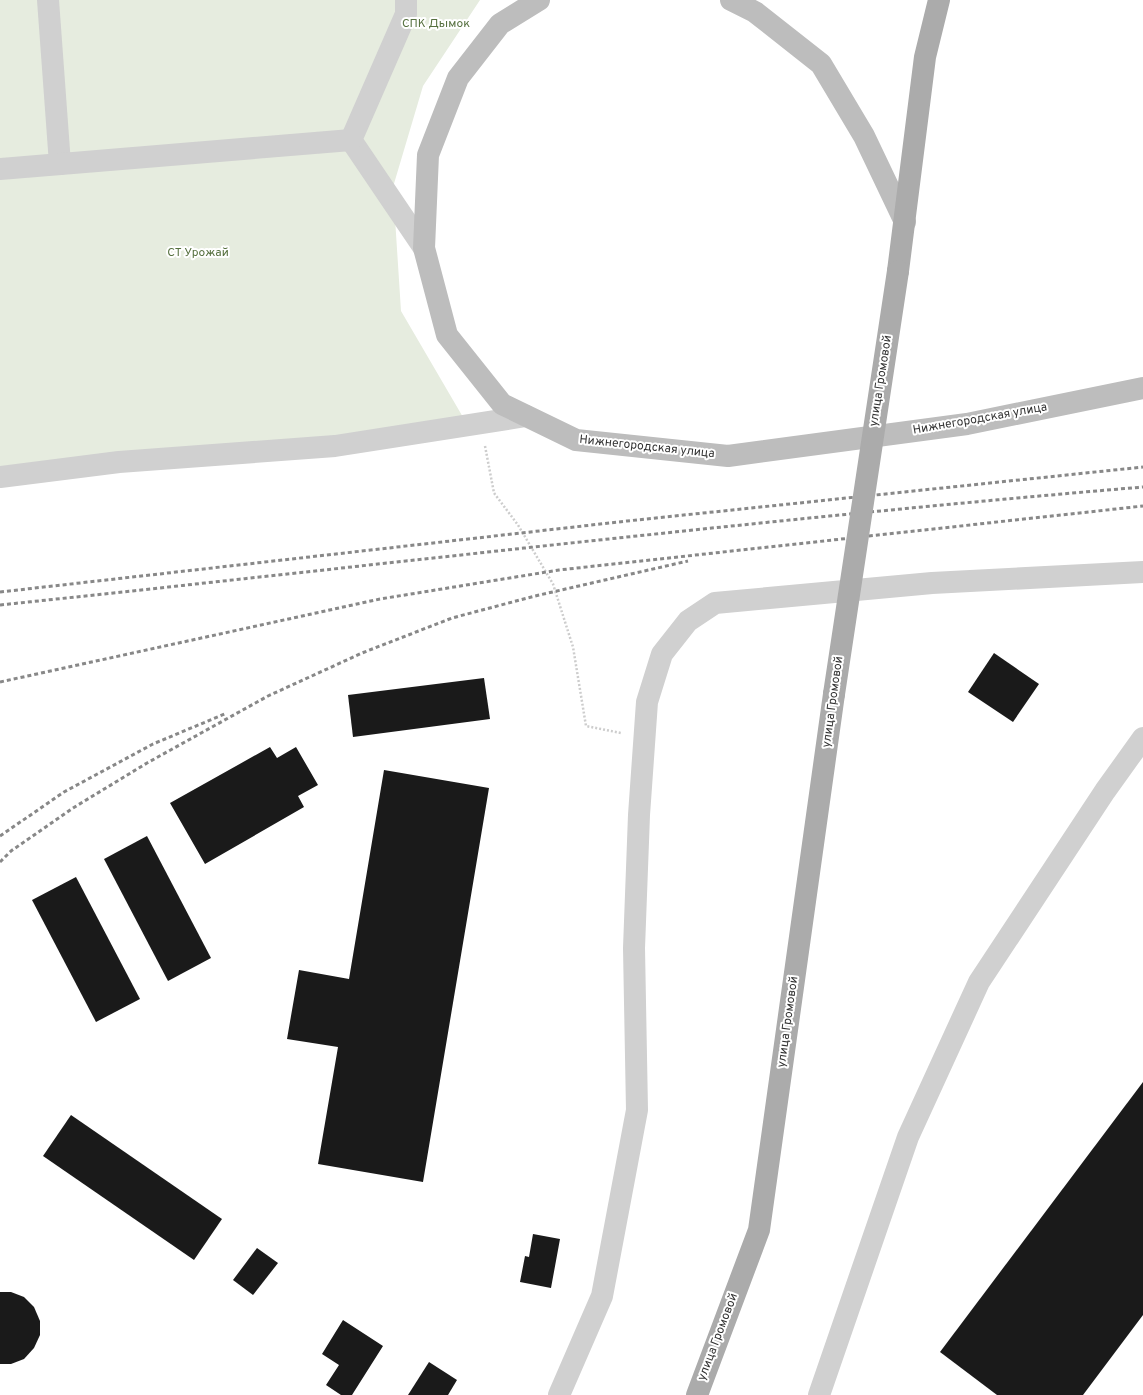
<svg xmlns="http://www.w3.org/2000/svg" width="1143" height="1395" font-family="Overpass,sans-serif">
  <rect width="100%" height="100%" fill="#fff"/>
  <!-- green -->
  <polygon fill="#e6ecdf" points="0,0 480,0 423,86 393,187 401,311 467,424 0,478"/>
  <!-- building -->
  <g fill="#1a1a1a">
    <polygon points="994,653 1039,684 1013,722 968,692"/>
    <polygon points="484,678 490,719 353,737 348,695"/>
    <polygon points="270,747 277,758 296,747 318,785 298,796 304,807 205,864 170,803"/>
    <polygon points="384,770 489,788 423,1182 318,1164 338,1047 287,1039 299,970 349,979"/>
    <polygon points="147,836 211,958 168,981 104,859"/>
    <polygon points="76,877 140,999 96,1022 32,900"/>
    <polygon points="1143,1082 1143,1315 1083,1395 997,1395 940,1352"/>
    <polygon points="71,1115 222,1219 194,1260 43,1156"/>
    <polygon points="533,1234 560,1239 551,1288 520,1282 525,1256 529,1257"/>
    <polygon points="257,1248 278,1263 253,1295 233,1280"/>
    <polygon points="0,1292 11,1292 24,1297 34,1307 40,1321 40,1335 34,1348 24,1359 11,1364 0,1364"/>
    <polygon points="343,1320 383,1346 352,1395 341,1395 326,1385 339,1365 322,1354"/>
    <polygon points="429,1362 457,1380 448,1395 408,1395"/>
  </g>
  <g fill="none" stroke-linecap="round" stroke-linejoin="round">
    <!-- path -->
    <polyline stroke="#cdcdcd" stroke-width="2.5" stroke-dasharray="2 2" stroke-linecap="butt" points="485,446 494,493 518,525 553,584 573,647 586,726 621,733"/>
    <!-- street -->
    <g stroke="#d0d0d0" stroke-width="22">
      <polyline points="48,0 60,164"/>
      <polyline points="406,0 406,14 351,140 424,248"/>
      <polyline points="0,169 351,140"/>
      <polyline points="0,477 119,462 335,446 526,416"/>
      <polyline points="559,1395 602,1296 637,1110 634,948 639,815 647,702 662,654 688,621 715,603 932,583 1143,572"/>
      <polyline points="819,1395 908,1137 979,982 1105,791 1143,738"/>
    </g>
    <!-- secondary -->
    <g stroke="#bdbdbd" stroke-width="22">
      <polyline points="539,0 500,24 458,78 428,155 424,248 447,335 502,404 576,440 728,456 967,424 1143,388"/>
      <polyline points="731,0 755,12 821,64 864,136 905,222"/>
    </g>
    <!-- primary -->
    <g stroke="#ababab" stroke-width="22">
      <polyline points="898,271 925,57 939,0"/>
      <polyline points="697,1395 759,1230 834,694"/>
    </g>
    <!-- rail -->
    <g stroke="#888" stroke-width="3" stroke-dasharray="4 3" stroke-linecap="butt">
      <polyline points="0,592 627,521 1143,467"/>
      <path d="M0,605C381,565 761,519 1143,487"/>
      <polyline points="0,682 380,599 559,570 1143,506"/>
      <polyline points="0,836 64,792 153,744 227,713"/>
      <polyline points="0,862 11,851 73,808 147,763 268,696 362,653 452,618 535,596 688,561"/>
    </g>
    <!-- primary-bridge -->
    <polyline stroke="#ababab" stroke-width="22" points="834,694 898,271"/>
  </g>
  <g text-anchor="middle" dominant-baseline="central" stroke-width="4" stroke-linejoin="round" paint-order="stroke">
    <!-- park labels -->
    <g font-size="12" fill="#56703f" stroke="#fff">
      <text x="436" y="24">СПК Дымок</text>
      <text x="198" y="253">СТ Урожай</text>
    </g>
    <!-- street labels -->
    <g font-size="12" fill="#333" stroke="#fff">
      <text transform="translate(881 381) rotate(-81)">улица Громовой</text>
      <text transform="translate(980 419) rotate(-10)">Нижнегородская улица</text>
      <text transform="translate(647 447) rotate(6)">Нижнегородская улица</text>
      <text transform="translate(833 702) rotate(-82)">улица Громовой</text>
      <text transform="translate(788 1022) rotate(-82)">улица Громовой</text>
      <text transform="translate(718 1337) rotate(-69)">улица Громовой</text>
    </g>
  </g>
</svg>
